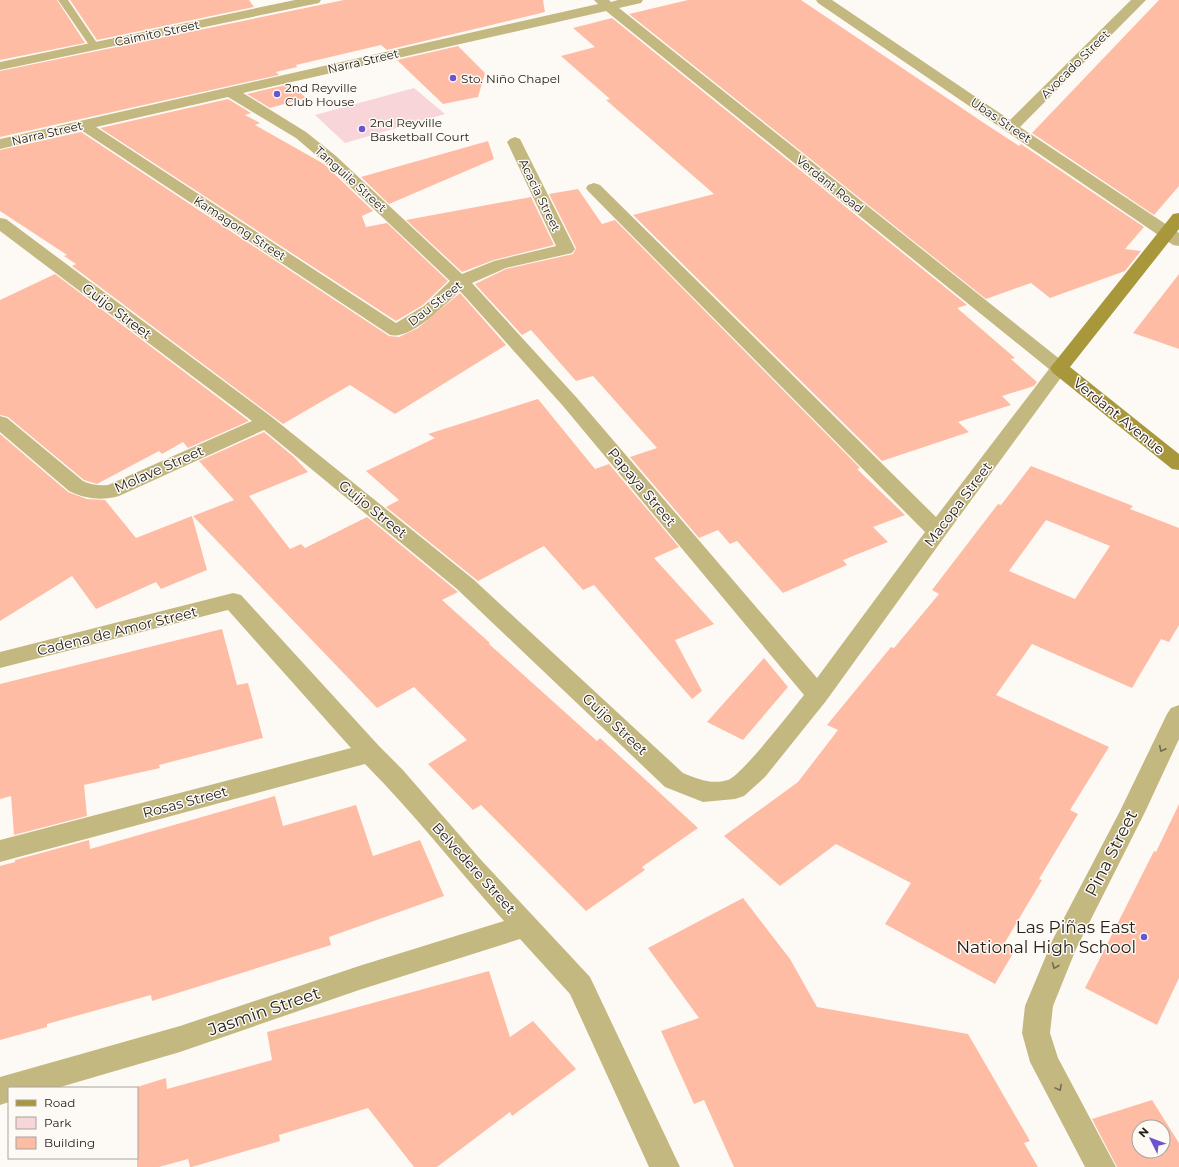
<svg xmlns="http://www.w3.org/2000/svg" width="1179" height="1167" font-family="Montserrat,sans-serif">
  <rect width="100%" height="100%" fill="#fdfaf6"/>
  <!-- green -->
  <polygon fill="#f7d5d8" points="414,88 445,114 345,143 315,115"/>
  <!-- building -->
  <g fill="#ffbca5" fill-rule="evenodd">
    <polygon points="0,0 57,0 85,43 0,60"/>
    <polygon points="70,0 249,0 254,7 97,40"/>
    <polygon points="344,0 543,0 545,12 387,50 381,45 296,65 297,67 276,72 279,75 0,137 0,71"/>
    <polygon points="688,0 801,0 987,125 1019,146 1021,144 1144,227 1125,249 1141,251 1125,271 1050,298 1031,283 986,299 629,14"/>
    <polygon points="1159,0 1179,0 1179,186 1154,215 1032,133"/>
    <polygon points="612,18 967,305 957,308 1015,358 1011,359 1037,382 1034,386 1002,396 1011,405 958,422 969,432 882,461 633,215 714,194 606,100 610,99 561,56 595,47 573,28"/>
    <polygon points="458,46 485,73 478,97 443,104 397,60"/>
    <polygon points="290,84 306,98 270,108 247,94"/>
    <polygon points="228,99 251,113 245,115 260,123 255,125 324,164 373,211 362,216 366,227 387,223 448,281 423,305 396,321 100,128"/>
    <polygon points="81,132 389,336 399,337 418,328 460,293 506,345 395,414 350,385 283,424 72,266 76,264 64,256 67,255 0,211 0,150"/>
    <polygon points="488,141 494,159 389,204 361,177"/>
    <polygon points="578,189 602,224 615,220 860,468 857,469 905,515 873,527 888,542 843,560 847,565 783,593 737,541 730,544 718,530 699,538 630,457 657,448 593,376 576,381 531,330 522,335 475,284 506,269 573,254 576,248 549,194"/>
    <polygon points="531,197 554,245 494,260 462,272 406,220"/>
    <polygon points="55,274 249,421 188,448 183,442 162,454 159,451 97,484 84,480 8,417 0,415 0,300"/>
    <polygon points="1179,274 1179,349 1133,333"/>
    <polygon points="538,399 595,469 609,464 679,547 654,558 714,624 675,640 702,691 692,699 594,585 583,590 544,546 478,581 386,507 399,500 366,471 435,438 428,434"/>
    <polygon points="264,432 294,457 308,472 249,496 290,549 301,544 305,548 367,517 458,592 442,600 490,643 489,644 597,741 600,738 698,828 642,867 645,870 586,911 481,805 473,810 428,764 467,740 414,687 377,708 193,516 234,500 199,461"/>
    <polygon points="0,434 68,492 87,499 105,500 136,538 192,516 207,570 161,589 156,582 96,609 72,576 0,621"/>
    <path d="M1031,466L1133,506L1130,509L1179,528V625L1169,642L1161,639L1132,688L1032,644L996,695L1109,747L1070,810L1078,814L1039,879L1042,880L1004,944L1015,950L995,984L885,924L911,883L836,844L780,886L724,836L798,782L838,730L827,725L891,647L894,648L939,594L932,590L998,504L1001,505ZM1046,520L1110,546L1075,599L1009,571Z"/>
    <polygon points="222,629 237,685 248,683 263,738 159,765 160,768 84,785 87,816 14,835 11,796 0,799 0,684"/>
    <polygon points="764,658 788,687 743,740 707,722"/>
    <polygon points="275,796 283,826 356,805 373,856 420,840 444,896 329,937 331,945 152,1001 151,995 47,1024 47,1027 0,1040 0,866 15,862 15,860 89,840 90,849"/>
    <polygon points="1179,804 1179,978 1157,1025 1085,988 1154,851 1156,852"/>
    <polygon points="743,898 790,959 817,1007 968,1034 1030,1141 1024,1143 1038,1167 734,1167 704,1100 694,1104 661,1031 699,1018 648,948"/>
    <polygon points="489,971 510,1037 533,1021 576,1069 512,1116 510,1112 437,1167 414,1167 368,1108 279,1135 280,1141 192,1167 190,1167 188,1159 159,1167 137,1167 137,1087 166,1078 167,1089 272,1060 267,1032"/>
    <path d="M1152,1100L1179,1143V1167H1117L1092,1119ZM1139,1127H1163V1151H1139Z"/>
  </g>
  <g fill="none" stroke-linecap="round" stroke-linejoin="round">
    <!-- lane -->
    <polygon fill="#c4b881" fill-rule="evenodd" points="58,0 68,0 99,46 97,48 91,48"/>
    <!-- street -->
    <g fill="#c4b881" fill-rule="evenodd">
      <polygon points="295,0 321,0 319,3 314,4 0,70 0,62"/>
      <path d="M594,0H609L611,2L618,0H643L641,3L619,8L1066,364L1068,368L945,536L826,701L765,777L744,796L735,799L703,802L665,787L457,589L264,430L119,496C102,501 85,499 69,491L0,432V416L7,418L83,481C92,485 99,486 108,485L252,421L0,231V218L6,219L273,418L473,579L683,773C698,779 711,785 728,780C741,776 792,710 804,695L563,406L460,291C444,305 412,340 390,335L81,130L0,149V139L598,4ZM606,11L1049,369L936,517L600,185L594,183L588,185L586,188L588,191L925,532L817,678L577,398L472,283L506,268L572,253L575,249L520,139L515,137L510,139L507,142L556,246L494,261L462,274L336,156L306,132L243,93ZM228,97L296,138L324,162L450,281L424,306L396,323L96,127Z"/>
      <polygon points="816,0 832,0 1010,120 1131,0 1146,0 1020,127 1179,233 1179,246 1173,245 818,3"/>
      <path d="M233,593L241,595L379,746L402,769L482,861L590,977L680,1167H649L570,994L520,939L359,990L180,1052L57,1088H9V1102L0,1105V1077L180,1026L359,966L504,921C457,869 414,813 365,764L0,862V840L351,748L228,610L0,668V652Z"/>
      <polygon points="1179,705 1179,739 1145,812 1076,949 1053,1006 1050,1033 1058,1058 1116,1167 1085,1167 1030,1062 1022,1033 1025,1006 1053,939 1120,811 1167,714 1171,708"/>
    </g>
    <!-- secondary -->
    <polygon fill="#a9973c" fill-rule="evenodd" points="1179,213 1179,229 1070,367 1179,454 1179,470 1172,469 1052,372 1050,368 1173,214"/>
  </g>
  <!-- one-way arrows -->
  <defs><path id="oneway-chevron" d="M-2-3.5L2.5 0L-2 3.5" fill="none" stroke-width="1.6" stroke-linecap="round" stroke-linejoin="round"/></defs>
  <g stroke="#756c4e">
    <use href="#oneway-chevron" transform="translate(1162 749) rotate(116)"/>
    <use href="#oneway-chevron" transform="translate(1055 966) rotate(112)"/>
    <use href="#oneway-chevron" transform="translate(1059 1088) rotate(62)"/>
  </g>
  <!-- markers -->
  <g fill="#6a55cf" stroke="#fdfaf6" stroke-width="1.5">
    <circle cx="453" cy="78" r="4"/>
    <circle cx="277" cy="94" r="4"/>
    <circle cx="362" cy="129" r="4"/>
    <circle cx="1144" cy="937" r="4"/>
  </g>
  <g text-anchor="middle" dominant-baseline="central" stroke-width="3" stroke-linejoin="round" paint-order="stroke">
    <!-- far-street labels -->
    <g font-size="12" fill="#26211a" stroke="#fdfaf6">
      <text transform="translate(157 33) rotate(-12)">Caimito Street</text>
      <text transform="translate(363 61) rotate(-13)">Narra Street</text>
      <text transform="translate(1075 64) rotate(-45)">Avocado Street</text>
      <text transform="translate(1001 120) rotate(34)">Ubas Street</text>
      <text transform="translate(47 133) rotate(-13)">Narra Street</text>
      <text transform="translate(351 179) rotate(42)">Tanguile Street</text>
      <text transform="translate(830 184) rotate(39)">Verdant Road</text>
      <text transform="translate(540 195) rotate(64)">Acacia Street</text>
      <text transform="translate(240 228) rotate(33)">Kamagong Street</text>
      <text transform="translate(435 303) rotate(-38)">Dau Street</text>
    </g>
    <!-- far-poi labels -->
    <g font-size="12" fill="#26211a" stroke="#fdfaf6" text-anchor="start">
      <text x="461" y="78">Sto. Niño Chapel</text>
      <text x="285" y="87">2nd Reyville<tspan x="285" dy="14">Club House</tspan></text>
      <text x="370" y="122">2nd Reyville<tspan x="370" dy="14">Basketball Court</tspan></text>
    </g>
    <!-- street labels -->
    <g font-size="14" fill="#26211a" stroke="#fdfaf6">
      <text transform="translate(117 311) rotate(37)">Guijo Street</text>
      <text transform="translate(1119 416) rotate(39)">Verdant Avenue</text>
      <text transform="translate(159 469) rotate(-24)">Molave Street</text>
      <text transform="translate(642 487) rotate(50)">Papaya Street</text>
      <text transform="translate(958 504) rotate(-53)">Macopa Street</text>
      <text transform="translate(373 509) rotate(39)">Guijo Street</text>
      <text transform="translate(117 631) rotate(-14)">Cadena de Amor Street</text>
      <text transform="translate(615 724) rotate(43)">Guijo Street</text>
      <text transform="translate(185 802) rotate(-15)">Rosas Street</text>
      <text transform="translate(474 868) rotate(48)">Belvedere Street</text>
    </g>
    <!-- near-street labels -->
    <g font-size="17" fill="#26211a" stroke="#fdfaf6">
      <text transform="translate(1111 853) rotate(-63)">Pina Street</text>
      <text transform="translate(264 1011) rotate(-19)">Jasmin Street</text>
    </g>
    <!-- near-poi labels -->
    <g font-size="17" fill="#26211a" stroke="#fdfaf6" text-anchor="end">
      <text x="1136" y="927">Las Piñas East<tspan x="1136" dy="20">National High School</tspan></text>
    </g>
  </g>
  <!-- legend -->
  <rect x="8" y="1087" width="130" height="72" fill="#fdfaf6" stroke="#a7a39e"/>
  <rect x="16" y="1100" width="20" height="6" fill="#a9973c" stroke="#a7a39e"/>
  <text x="44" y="1107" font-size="12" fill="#26211a">Road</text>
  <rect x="16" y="1117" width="20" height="12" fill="#f7d5d8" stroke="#a7a39e"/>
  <text x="44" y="1127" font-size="12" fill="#26211a">Park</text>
  <rect x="16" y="1137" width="20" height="12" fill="#ffbca5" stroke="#a7a39e"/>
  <text x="44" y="1147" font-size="12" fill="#26211a">Building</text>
  <!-- north arrow -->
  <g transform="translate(1151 1139) rotate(312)"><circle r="19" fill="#fdfaf6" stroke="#a7a39e"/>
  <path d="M0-3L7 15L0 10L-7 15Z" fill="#6a55cf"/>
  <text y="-6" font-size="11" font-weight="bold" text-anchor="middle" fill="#26211a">N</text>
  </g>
</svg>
